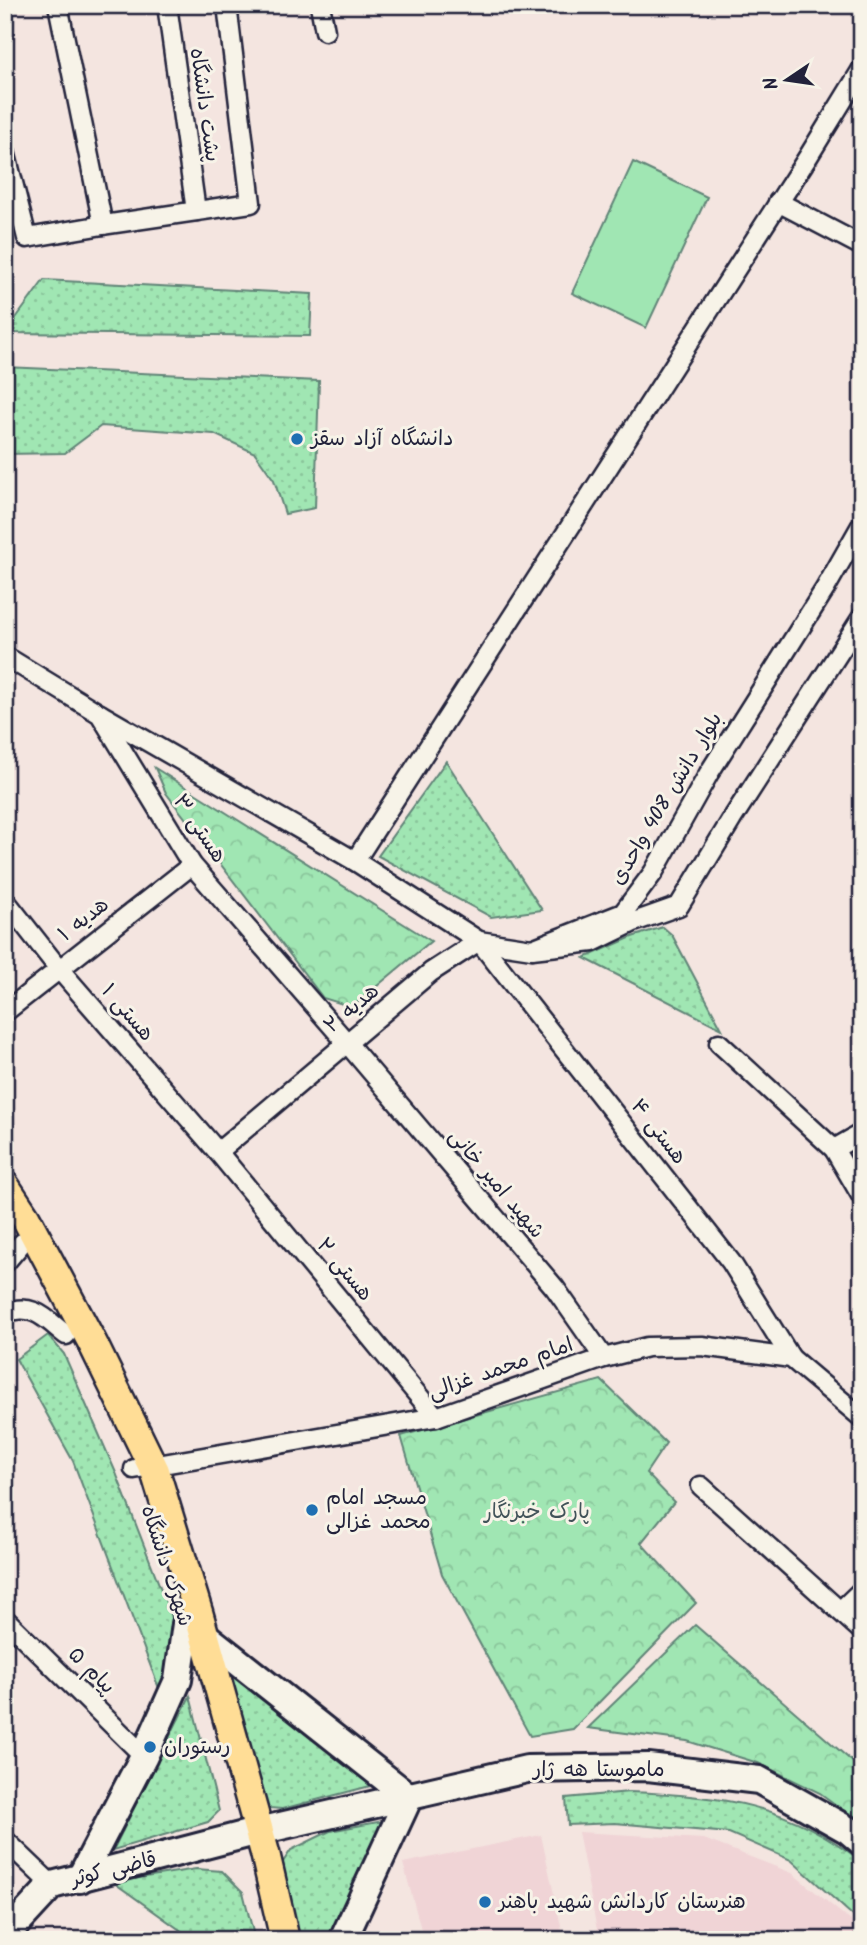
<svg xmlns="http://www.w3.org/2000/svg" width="867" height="1945" font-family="Kalam,'Playpen Sans Arabic',sans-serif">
  <defs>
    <pattern id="grass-dots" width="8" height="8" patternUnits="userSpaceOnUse" patternTransform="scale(1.75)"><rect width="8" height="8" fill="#a0e6b3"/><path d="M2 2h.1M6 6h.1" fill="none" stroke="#8ac59b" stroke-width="1.8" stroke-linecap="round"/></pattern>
    <pattern id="park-crowns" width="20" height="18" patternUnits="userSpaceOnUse" patternTransform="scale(1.75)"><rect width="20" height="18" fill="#a0e6b3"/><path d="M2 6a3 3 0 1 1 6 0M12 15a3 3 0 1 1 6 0" fill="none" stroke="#8ac59b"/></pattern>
  </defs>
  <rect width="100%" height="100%" fill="#f4e5e0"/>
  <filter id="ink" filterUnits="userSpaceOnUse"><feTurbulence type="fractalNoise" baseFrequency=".0143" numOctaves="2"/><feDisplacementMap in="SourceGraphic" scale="14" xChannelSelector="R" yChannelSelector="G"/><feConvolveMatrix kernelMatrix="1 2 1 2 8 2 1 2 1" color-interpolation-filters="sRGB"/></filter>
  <g filter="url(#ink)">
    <!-- built -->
    <g fill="#f0d4d6">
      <polygon points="578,1832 704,1839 792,1873 862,1930 862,1940 599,1940"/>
      <polygon points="541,1835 564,1940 424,1940 403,1863"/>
    </g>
    <!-- grass -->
    <g fill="url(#grass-dots)" stroke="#618477" stroke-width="2">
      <polygon points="44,280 312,294 310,336 5,333"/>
      <polygon points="5,367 319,381 315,508 285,514 274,480 255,453 214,434 101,426 65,453 5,454"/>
      <polygon points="446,761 542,910 491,917 378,856"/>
      <polygon points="663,927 672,935 722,1029 584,958 632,937"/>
      <polygon points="48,1335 64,1354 116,1473 179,1636 160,1691 73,1461 16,1359"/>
      <polygon points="229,1666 378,1784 282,1809 269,1808 256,1794 228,1684"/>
      <polygon points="190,1696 219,1811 208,1822 113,1850"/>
      <path d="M629,1792C719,1795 790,1804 862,1862V1924L791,1860L729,1833L615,1823L568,1825L566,1798Z"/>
      <polygon points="383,1821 328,1940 289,1940 275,1874 291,1850 330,1831"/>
      <polygon points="196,1869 222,1871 243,1892 255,1940 194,1940 113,1882"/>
    </g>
    <!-- park -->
    <g fill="url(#park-crowns)" stroke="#618477" stroke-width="2">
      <polygon points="155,768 431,941 352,1007 323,998 166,793"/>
      <polygon points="601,1380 666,1443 646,1473 674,1502 641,1543 696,1603 573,1729 530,1736 442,1574 401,1436"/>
      <polygon points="695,1625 862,1770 862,1824 820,1793 758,1763 687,1741 588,1728"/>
    </g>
    <!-- garden -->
    <polygon fill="#a0e6b3" stroke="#618477" stroke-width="2" points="633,162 707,197 646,328 572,293"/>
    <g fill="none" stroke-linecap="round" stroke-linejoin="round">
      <!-- minor casing -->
      <g stroke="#22223b" stroke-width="23">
        <g id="minor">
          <polyline points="58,5 103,225"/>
          <polyline points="167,5 196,211"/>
          <polyline points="320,5 325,31"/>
          <polyline points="5,151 27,238 103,225 251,203 227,5"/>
          <polyline points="778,202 862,246"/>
          <polyline points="862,524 825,589 709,773 653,873 623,913 532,949 593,942 634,922 679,906 732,819 862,617"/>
          <polyline points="5,656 100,714 192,865 347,1043 555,1288 604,1358"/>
          <polyline points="100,714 355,861 479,941 731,1262 791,1358"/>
          <polyline points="355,861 808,157 862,69"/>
          <polyline points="5,900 59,969 218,1152 436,1417"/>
          <polyline points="5,1012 192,865"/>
          <polyline points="719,1043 834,1149 862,1197"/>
          <polyline points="834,1149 862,1133"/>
          <polyline points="218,1152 431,972 479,941 532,949"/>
          <polyline points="5,1263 22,1243"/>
          <path d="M5,1313C33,1302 46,1319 66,1335"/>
          <polyline points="134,1469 436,1417 604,1358 647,1347 702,1346 791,1358 862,1418"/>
          <polyline points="701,1486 862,1631"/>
          <polyline points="840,1611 862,1590"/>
          <polyline points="5,1619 144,1756"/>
          <polyline points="5,1840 52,1885"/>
        </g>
      </g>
      <!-- secondary casing -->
      <g stroke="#22223b" stroke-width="32">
        <g id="secondary">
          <polyline points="80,1879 144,1756 178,1680 186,1624 203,1634 409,1797 343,1940"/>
          <polyline points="5,1936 52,1885 259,1831 527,1769 648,1767 759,1780 848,1830 862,1842"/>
        </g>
      </g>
      <!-- primary casing -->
      <g stroke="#22223b" stroke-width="33">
        <polyline id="primary" points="5,1186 26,1218 93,1344 155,1471 198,1612 265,1853 285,1940"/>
      </g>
      <!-- minor -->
      <use href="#minor" stroke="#f7f3e8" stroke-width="18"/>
      <!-- secondary -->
      <use href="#secondary" stroke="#f7f3e8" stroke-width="26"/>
      <!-- primary -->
      <use href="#primary" stroke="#ffdd96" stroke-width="28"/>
    </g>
  </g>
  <!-- markers -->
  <g fill="#1f6fb2" stroke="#f7f3e8" stroke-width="2.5">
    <circle cx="297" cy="439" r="7"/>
    <circle cx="312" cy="1510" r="7"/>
    <circle cx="150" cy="1747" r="7"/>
    <circle cx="485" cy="1902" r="7"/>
  </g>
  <g text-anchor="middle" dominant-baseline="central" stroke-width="6" stroke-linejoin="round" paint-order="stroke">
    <!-- street labels -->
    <g font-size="21" fill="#22223b" stroke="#f7f3e8">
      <text transform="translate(204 105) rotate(82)">پشت دانشگاه</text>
      <text transform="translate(667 799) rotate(-59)">بلوار دانش 408 واحدی</text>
      <text transform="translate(199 829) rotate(56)">هستی ۳</text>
      <text transform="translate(84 920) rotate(-38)">هدیه ۱</text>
      <text transform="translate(352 1009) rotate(-40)">هدیه ۲</text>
      <text transform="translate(127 1013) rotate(49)">هستی ۱</text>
      <text transform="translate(658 1132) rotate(52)">هستی ۴</text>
      <text transform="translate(496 1184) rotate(50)">شهید امیر خانی</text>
      <text transform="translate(344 1270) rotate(50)">هستی ۲</text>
      <text transform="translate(501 1369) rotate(-19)">امام محمد غزالی</text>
      <text transform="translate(166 1566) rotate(72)">شهرک دانشگاه</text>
      <text transform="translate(91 1671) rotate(45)">پیام ۵</text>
      <text x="599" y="1770">ماموستا هه ژار</text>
      <text transform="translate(114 1870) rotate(-14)">قاضی کوثر</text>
    </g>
    <!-- poi labels -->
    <g font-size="21" fill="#22223b" stroke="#f7f3e8" text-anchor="start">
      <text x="311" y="439">دانشگاه آزاد سقز</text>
      <text x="326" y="1498">مسجد امام<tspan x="326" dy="24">محمد غزالی</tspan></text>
      <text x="164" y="1747">رستوران</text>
      <text x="499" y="1902">هنرستان کاردانش شهید باهنر</text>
    </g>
    <!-- park labels -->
    <g font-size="21" fill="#425359" stroke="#f7f3e8">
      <text x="537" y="1512">پارک خبرنگار</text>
    </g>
  </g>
  <!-- margin -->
  <rect width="867" height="1945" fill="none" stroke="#f7f3e8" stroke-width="28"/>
  <rect x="14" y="14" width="839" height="1917" fill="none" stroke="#22223b" stroke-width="2.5" filter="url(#ink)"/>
  <!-- north arrow -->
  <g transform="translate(787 80) rotate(257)" stroke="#f7f3e8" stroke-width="5" paint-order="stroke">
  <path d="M0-5L12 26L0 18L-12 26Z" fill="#22223b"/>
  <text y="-10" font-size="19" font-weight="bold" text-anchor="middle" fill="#22223b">N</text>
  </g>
</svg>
